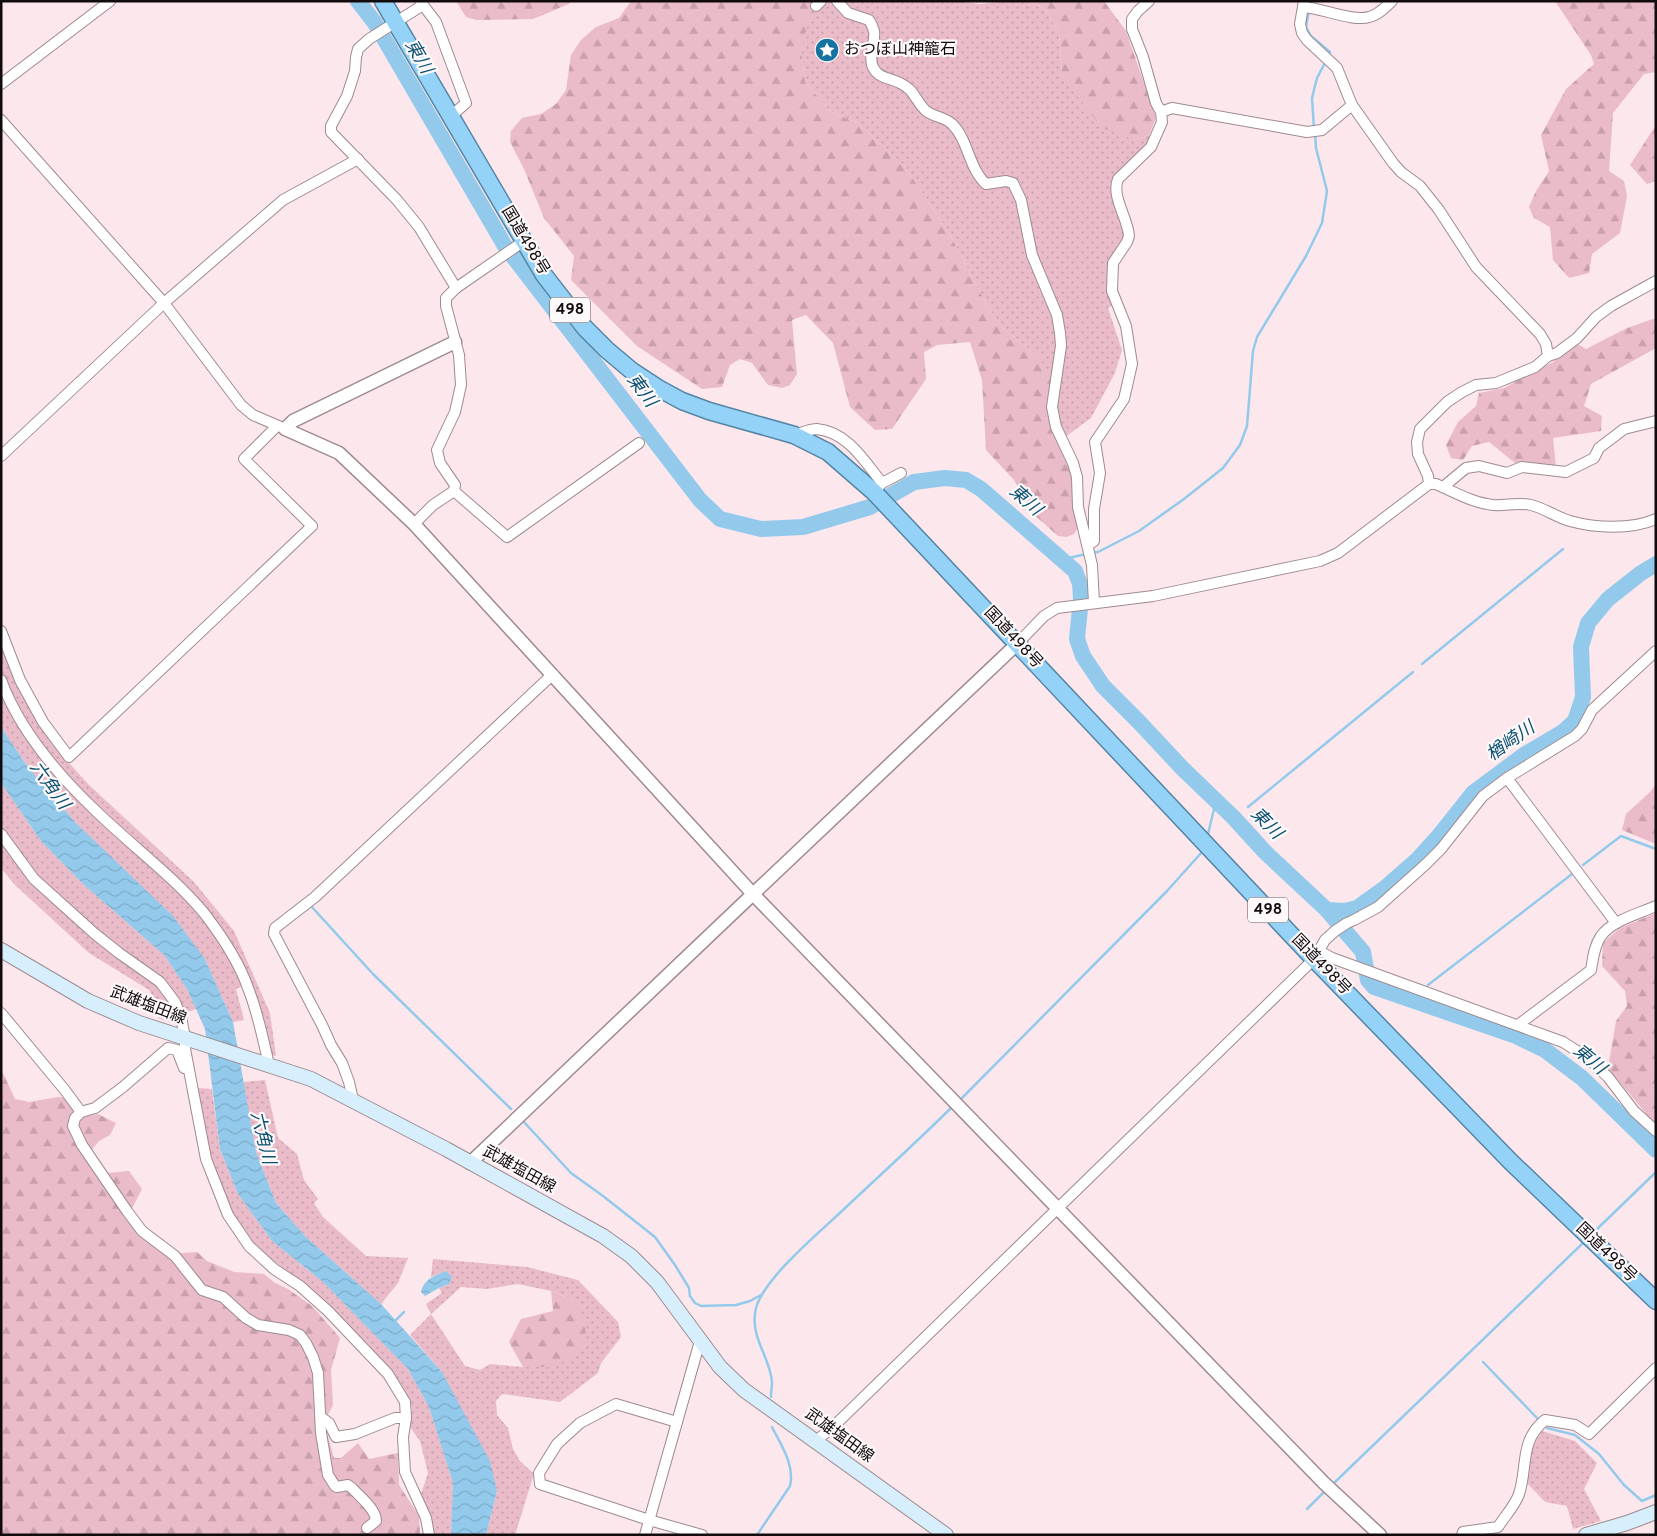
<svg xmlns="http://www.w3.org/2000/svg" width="1657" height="1536" font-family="Overpass,'Noto Sans JP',sans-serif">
  <defs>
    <pattern id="grass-dots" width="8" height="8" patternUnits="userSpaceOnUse" patternTransform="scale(1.25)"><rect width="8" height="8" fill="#eabbc8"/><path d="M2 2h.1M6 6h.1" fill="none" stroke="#c89fab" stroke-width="1.8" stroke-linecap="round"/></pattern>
    <pattern id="forest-firs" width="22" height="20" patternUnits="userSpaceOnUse" patternTransform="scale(1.25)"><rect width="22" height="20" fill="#eabbc8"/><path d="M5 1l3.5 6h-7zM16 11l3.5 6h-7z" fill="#c89fab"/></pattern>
    <pattern id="water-waves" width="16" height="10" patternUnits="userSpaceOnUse" patternTransform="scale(1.25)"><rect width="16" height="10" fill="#93caec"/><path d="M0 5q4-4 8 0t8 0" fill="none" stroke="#7eacc9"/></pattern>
  </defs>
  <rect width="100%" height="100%" fill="#fce7ec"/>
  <!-- grass -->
  <g fill="url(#grass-dots)" fill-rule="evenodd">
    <polygon points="813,1 954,1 980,4 1008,1 1026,1 1045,9 1059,33 1062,76 1135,140 1149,135 1151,139 1114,180 1112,189 1125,237 1110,261 1108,294 1113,305 1108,308 1122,350 1115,373 1091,418 1057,443 1051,429 1049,408 1040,358 1003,328 988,307 949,233 905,167 859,124 830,111 805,82 801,49"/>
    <polygon points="1,642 21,694 52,744 89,785 194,882 234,931 270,1013 276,1056 270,1055 249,982 236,989 244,1020 233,1022 205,959 76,823 28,767 1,727"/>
    <polygon points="1,783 41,841 83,884 164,955 187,989 196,1009 177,1016 179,1025 158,1018 163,1013 149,990 89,953 15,885 1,868"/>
    <polygon points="265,1080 278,1138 297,1154 304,1180 318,1199 314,1203 323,1217 366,1256 408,1258 398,1283 381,1304 306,1237 276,1203 256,1152 243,1082"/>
    <polygon points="198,1088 212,1089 220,1149 238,1194 272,1241 323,1282 408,1369 429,1407 453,1483 451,1535 435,1535 421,1494 428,1473 420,1441 410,1427 412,1409 406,1392 391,1371 303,1283 257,1248 233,1217 209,1157"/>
    <path d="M433,1259L527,1267L578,1280L618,1322L621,1337L601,1363L598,1373L560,1402L502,1394L496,1401L497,1415L508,1428L513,1449L520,1461L534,1474L515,1535H486L497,1491L442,1372L410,1335L431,1314L426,1304L442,1293L439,1288L449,1284L446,1271L431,1277ZM518,1284L551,1291L574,1300L554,1366L523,1367L490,1364L480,1370L465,1366L431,1314L461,1287L487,1289Z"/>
    <polygon points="1542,1431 1575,1441 1597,1463 1584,1489 1601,1521 1573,1529 1567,1506 1545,1502 1526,1482 1531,1450"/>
  </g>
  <!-- forest -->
  <g fill="url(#forest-firs)">
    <polygon points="456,1 572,1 569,4 533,19 476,20 466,17"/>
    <polygon points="631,1 814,2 801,49 805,82 830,111 859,124 905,167 949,233 988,307 1003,328 1040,358 1050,378 1049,408 1051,429 1070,470 1074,502 1079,525 1074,534 1067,537 1058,536 1031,512 1014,480 986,450 982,380 970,342 937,345 924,352 926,379 892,429 875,430 850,407 833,343 806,315 792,320 797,374 790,385 782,388 768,385 752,363 740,359 730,365 722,387 702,389 637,346 571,280 574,256 544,218 524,169 510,142 511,131 522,118 541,114 556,104 566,90 571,55 581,40 596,27 619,18"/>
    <polygon points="1026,1 1104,1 1126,31 1156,118 1149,135 1135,140 1102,128 1062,76 1059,33 1045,9"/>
    <polygon points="1555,1 1656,1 1656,72 1644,74 1613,113 1609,171 1624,181 1627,196 1620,233 1592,254 1589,273 1569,278 1553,260 1550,227 1534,218 1529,207 1536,191 1549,171 1541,135 1566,89 1594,64 1591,55"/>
    <polygon points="1656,125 1656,181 1647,184 1630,165"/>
    <polygon points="1656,318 1656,348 1591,384 1584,406 1602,416 1601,431 1553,438 1556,467 1515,463 1489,442 1472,446 1463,460 1451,458 1446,445 1458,422 1476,406 1479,393 1504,388 1553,362 1576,343 1586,349 1627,328"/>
    <polygon points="1656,784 1656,844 1622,830 1626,814 1650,792"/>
    <polygon points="1656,913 1656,1123 1648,1116 1608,1068 1616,1021 1627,1006 1625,991 1602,966 1603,943 1620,928"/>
    <polygon points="3,1073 15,1099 29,1102 58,1097 65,1098 72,1101 84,1117 98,1114 116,1123 110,1135 99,1141 89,1153 107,1173 129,1171 142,1189 126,1220 148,1239 170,1254 197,1252 207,1261 234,1272 264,1274 275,1283 288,1289 312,1306 340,1338 331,1370 333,1405 324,1422 334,1458 341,1458 358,1443 369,1459 398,1453 399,1485 419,1516 420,1535 1,1535 1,1074"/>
    <polygon points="551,1291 574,1300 586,1319 585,1341 571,1357 554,1367 523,1367 509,1342 521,1319 553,1311"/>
  </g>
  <!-- water -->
  <g fill="url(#water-waves)">
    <polygon points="1,727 28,767 76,823 173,916 205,959 233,1022 256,1152 276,1203 306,1237 381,1304 442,1372 490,1461 497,1491 486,1535 451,1535 453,1483 429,1407 408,1369 323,1282 272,1241 238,1194 220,1149 205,1029 187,989 164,955 83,884 41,841 1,783"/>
    <path d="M446,1271L452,1277L449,1284L439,1288L425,1296L421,1292C424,1279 434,1276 446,1271Z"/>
  </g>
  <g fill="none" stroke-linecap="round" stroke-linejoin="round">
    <!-- stream -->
    <g stroke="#93caec" stroke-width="2.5">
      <polyline points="1309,10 1306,27 1311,36 1330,52 1328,56"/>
      <polyline points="1314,128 1312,98 1317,78 1326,61"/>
      <polyline points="1091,553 1098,552 1139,531 1184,499 1223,468 1240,445 1247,426 1253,351 1257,337 1306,256 1322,223 1327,191 1316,148 1315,133"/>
      <polyline points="1064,561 1073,557 1086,554"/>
      <polyline points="1422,664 1563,549"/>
      <polyline points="1248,807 1413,672"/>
      <polyline points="1208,834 1216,801"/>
      <polyline points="1583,865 1621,836 1656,849"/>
      <polyline points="311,906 373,974 511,1109"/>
      <polyline points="1428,985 1572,874"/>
      <polyline points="960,1100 1167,891 1202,852"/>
      <polyline points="524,1122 571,1173 603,1196 655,1237 675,1265 689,1288 690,1296 695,1303 701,1306 736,1305 750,1301 761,1295"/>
      <polyline points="1596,1230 1655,1173"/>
      <polyline points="395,1321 404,1312"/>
      <polyline points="1483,1362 1538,1419"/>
      <path d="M771,1397C771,1392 772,1386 772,1382C770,1356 749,1337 756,1308C764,1278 820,1232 843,1210C880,1175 918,1141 954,1105"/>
      <polyline points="1547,1428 1575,1435 1599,1454 1624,1485 1642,1501 1656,1495"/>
      <polyline points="1334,1483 1582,1244"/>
      <polyline points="1307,1509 1324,1492"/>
      <path d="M757,1535L790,1486C795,1465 781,1445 772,1427"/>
    </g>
    <!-- river -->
    <g stroke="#93caec" stroke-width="16">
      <polyline points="358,1 375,23 505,246 700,500 720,519 761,529 803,527 870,507 914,482 945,478 966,480 981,489 1075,571 1080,584 1081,598 1077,639 1083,656 1103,686 1140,723 1182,768 1234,818 1265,852 1327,910 1363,952 1368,980 1374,987 1516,1036 1545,1050 1582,1078 1656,1150"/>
      <polyline points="1327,910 1344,911 1357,908 1385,888 1418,859 1438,837 1473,793 1524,755 1563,732 1575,721 1583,697 1581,647 1588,623 1608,599 1641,573 1656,564"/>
    </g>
    <!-- minor casing -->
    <g stroke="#9e8b8f" stroke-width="12">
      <g id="minor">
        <polyline points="420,1 436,22 466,103 451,116"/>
        <path d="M837,1L848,13L869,20C871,23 873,27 874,31C876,42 867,58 874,69C879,78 890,78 900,83C915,90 914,99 925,110C933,117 945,117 952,124C968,139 969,169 986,184L1006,181L1013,183L1021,200L1032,255L1057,315L1060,333L1061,346L1052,407L1056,427L1073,463L1077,477L1078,507L1092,565L1094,603"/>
        <polyline points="1304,1 1300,24 1302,33 1307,40 1337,68 1352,105 1393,163 1401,172 1420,186 1439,210 1476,267 1540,334 1546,344 1548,356"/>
        <polyline points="423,5 369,39 358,49 356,57 355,71 347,96 331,126 331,132 397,200 419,227 456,288"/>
        <polyline points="816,6 821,1"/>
        <path d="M1303,7C1322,8 1353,22 1369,17C1378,15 1386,7 1392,1"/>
        <polyline points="1,84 110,1"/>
        <polyline points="1161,112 1172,108 1307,132 1322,130 1352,105"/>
        <polyline points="1,120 164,303 241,405 253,415 281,427"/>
        <path d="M794,435C801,433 810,429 817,429C848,432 865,462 882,483L874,492"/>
        <polyline points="1,456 164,303 283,200 358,159"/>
        <polyline points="882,483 901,473"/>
        <polyline points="1429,484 1428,476 1418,454 1417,442 1420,429 1447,402 1462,392 1476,385 1496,383 1535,367 1548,356 1557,353 1577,338 1596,317 1611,306 1656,281"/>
        <polyline points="1443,487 1466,468 1479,466 1507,473 1522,467 1566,472 1594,458 1599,448 1624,429 1656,421"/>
        <polyline points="454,491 507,537 639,443"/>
        <polyline points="414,524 433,505 454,491 455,485 440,463 437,450 455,412 461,385 459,355 446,306 446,298 456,288 524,241"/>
        <path d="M1088,545L1094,541V509L1100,473L1095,442L1124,399L1132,364L1126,326L1112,291L1113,263L1127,242L1129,236C1128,218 1111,197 1118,179L1151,147L1162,122L1161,112L1156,103L1143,57L1132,29V19L1138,11L1149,1"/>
        <polyline points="1,631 20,680 43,722 69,757 312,526 244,459 277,426"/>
        <path d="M1018,643L1044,616L1057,608L1153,596L1320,561L1338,553L1429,484H1436C1454,492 1473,503 1493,505C1506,506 1517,502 1531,505C1544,508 1556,517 1570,521C1595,528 1631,530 1656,519"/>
        <path d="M1,680C19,729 59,776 96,811C132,846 172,875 204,913C221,935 239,962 248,988C258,1013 263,1039 269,1065"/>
        <polyline points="1507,778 1616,923"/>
        <polyline points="1,834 34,879 95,934 119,953 160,982 175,1002 181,1017 185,1038 185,1049 206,1159 228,1215 249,1246 274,1269 300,1286 328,1311 388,1374 405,1402 406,1418 403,1437 405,1472 426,1518 429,1535"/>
        <polyline points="1319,951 1332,958 1563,1042 1588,1058 1608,1077 1634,1111 1656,1131"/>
        <polyline points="1,1013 64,1089 81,1112"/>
        <path d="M1518,1025L1591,970C1593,959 1594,946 1601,936C1613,920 1638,914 1656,906"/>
        <path d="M184,1068L177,1050L168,1048L123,1087L95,1108L81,1112L75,1118L73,1126L82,1145L127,1211L142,1231L175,1256L202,1290L223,1297L246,1318L258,1325L289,1330L300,1335L306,1343L313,1357L318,1373L321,1433L328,1475L335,1486L337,1487L348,1485L352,1488C360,1497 376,1509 376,1521L367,1528"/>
        <polyline points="353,1100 349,1082 342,1063 331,1045 322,1025 274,934 275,928 315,897 553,674"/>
        <polyline points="321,1417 329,1423 336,1437 355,1434 395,1418 406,1418"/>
        <polyline points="677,1422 616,1404 580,1423 557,1444 539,1473 540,1484 649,1520 702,1535"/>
        <polyline points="816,1441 836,1424 1314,959 1325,940 1335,931 1347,923 1354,920 1378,907 1426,864 1441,849 1483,796 1507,778 1575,736 1582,729 1592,710 1656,651"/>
        <polyline points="645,1535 700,1341"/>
        <path d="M1462,1535L1463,1532L1498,1527C1504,1517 1515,1506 1519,1494C1528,1467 1519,1441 1545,1420L1575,1425L1589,1434L1656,1368"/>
      </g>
    </g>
    <!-- tertiary casing -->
    <g stroke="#9e8b8f" stroke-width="15">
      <g id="tertiary">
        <polyline points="455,342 293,421 285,429 339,453 414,524 753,894 1253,1410 1324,1483 1380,1535"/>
        <polyline points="470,1163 753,894 1018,643"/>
      </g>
    </g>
    <!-- secondary casing -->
    <g stroke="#9e8b8f" stroke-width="16">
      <g id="secondary">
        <polyline points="1,950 88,1001 139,1023 311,1079 446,1149 603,1236 631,1256 657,1282 720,1367 744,1390 946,1535"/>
        <polyline points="1586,1535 1627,1523 1656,1512"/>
      </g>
    </g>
    <!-- trunk casing -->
    <g stroke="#5585a4" stroke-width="19">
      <polyline id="trunk" points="383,1 544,275 585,328 607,350 632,371 658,388 682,401 709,411 794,435 828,452 874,492 1314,959 1510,1161 1656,1301"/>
    </g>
    <!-- minor -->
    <use href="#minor" stroke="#fff" stroke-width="10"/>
    <!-- tertiary -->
    <use href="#tertiary" stroke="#fff" stroke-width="12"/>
    <!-- secondary -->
    <use href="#secondary" stroke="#d7eefc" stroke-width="14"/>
    <!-- trunk -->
    <use href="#trunk" stroke="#94d2f7" stroke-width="16"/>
  </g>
  <!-- icons -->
  <defs>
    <g id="sight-disc" transform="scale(1.25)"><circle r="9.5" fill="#1573a1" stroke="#fdf9fa"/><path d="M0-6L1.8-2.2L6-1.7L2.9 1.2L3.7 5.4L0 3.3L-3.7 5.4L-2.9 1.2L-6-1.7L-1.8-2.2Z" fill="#fff"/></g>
  </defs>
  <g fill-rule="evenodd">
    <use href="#sight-disc" x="827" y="50"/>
  </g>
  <g text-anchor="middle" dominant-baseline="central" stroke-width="4.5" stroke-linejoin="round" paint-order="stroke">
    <!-- shield labels -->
    <g fill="#fdf9fa" stroke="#585254" stroke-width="1">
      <rect x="550" y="297.5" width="40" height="25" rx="4"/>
      <rect x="1248" y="897.5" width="40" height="25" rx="4"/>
    </g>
    <g font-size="15" font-weight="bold" fill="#110b0d">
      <text x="570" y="310">498</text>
      <text x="1268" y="910">498</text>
    </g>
    <!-- poi labels -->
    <g font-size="16" fill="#110b0d" stroke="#fdf9fa" text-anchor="start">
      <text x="844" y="50">おつぼ山神籠石</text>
    </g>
    <!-- street labels -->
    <g font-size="16" fill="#110b0d" stroke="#fdf9fa">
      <text transform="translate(525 241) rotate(59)">国道498号</text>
      <text transform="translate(1013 638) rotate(47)">国道498号</text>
      <text transform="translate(1321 965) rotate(46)">国道498号</text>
      <text transform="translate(148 1006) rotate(21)">武雄塩田線</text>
      <text transform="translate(519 1170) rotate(29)">武雄塩田線</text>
      <text transform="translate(1606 1253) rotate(44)">国道498号</text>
      <text transform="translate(839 1436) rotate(36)">武雄塩田線</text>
    </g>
    <!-- water labels -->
    <g font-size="18" font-style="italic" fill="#0b5071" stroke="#fdf9fa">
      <text transform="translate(418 57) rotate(60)">東川</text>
      <text transform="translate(641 391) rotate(53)">東川</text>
      <text transform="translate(1025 501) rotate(41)">東川</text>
      <text transform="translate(1511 742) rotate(-35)">楢崎川</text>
      <text transform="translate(49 786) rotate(54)">六角川</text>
      <text transform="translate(1266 824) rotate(45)">東川</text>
      <text transform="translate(1589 1060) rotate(40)">東川</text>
      <text transform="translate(262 1138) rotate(76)">六角川</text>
    </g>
  </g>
  <!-- border -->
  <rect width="1657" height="1536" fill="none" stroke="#110b0d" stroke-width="5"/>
</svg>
